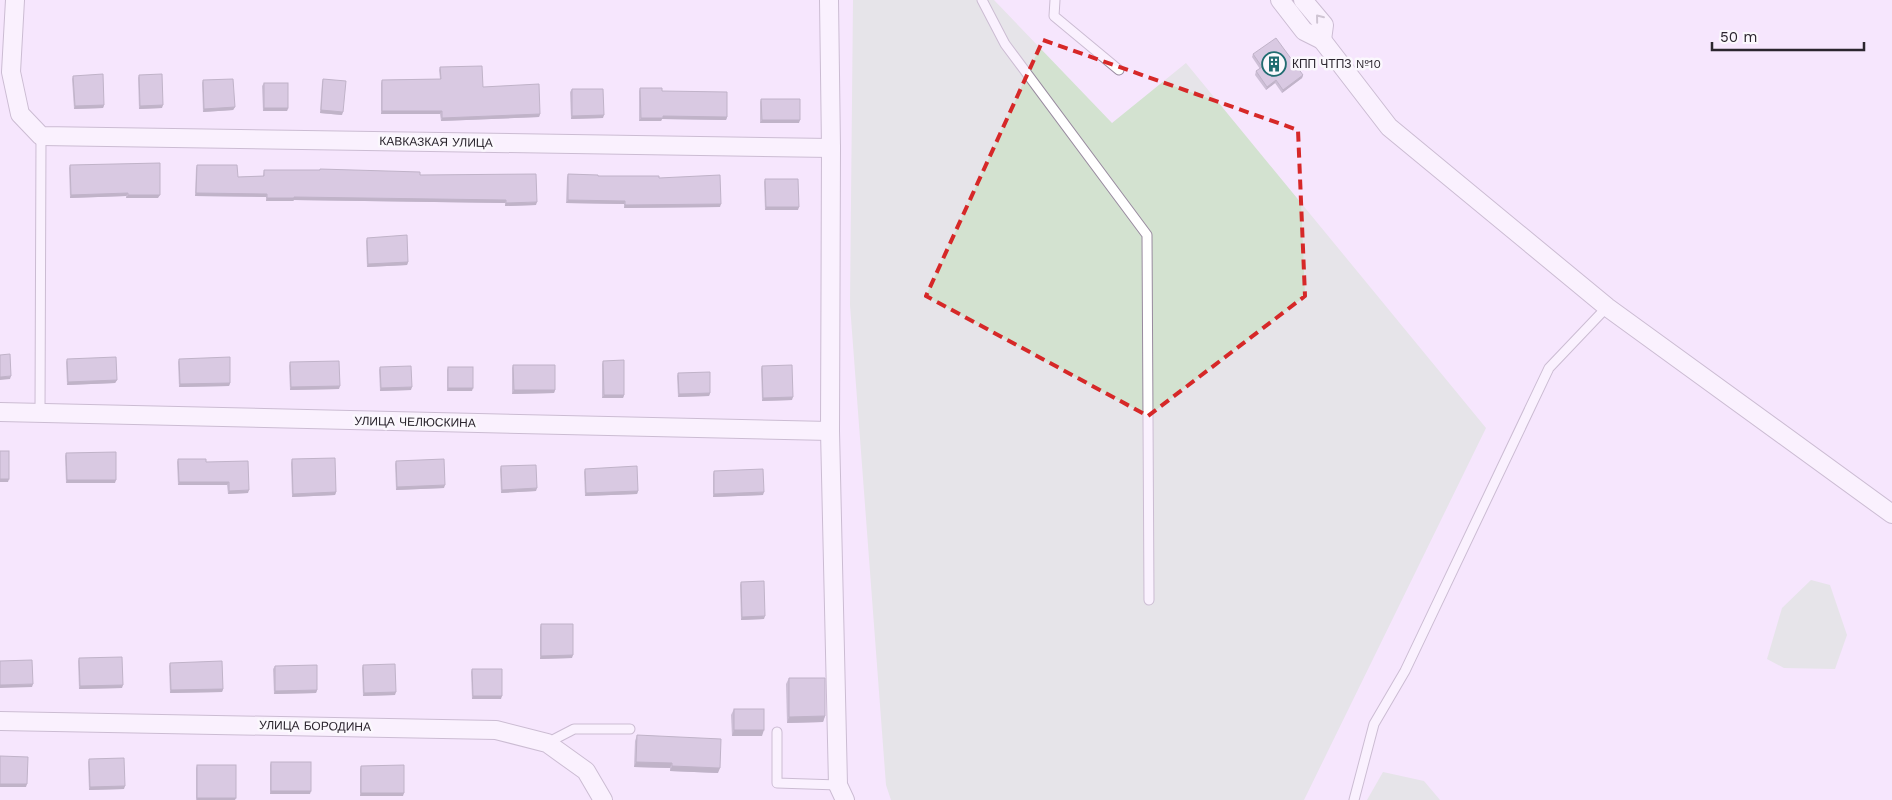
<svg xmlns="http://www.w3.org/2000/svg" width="1892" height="800" font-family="'Work Sans',sans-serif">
  <rect width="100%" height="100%" fill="#f6e6fd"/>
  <!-- green -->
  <g fill="#d3e2d0">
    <polygon points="853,0 994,0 1112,123 1186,63 1486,428 1304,800 891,800 886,785 850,305"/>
    <polygon points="1811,580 1830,585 1847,635 1835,669 1784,668 1767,659 1782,608"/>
    <polygon points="1383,772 1424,781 1440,800 1367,800"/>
  </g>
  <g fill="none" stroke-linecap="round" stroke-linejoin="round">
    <!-- lane casing -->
    <g stroke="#988a9f" stroke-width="11">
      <g id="lane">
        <polyline points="982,0 1005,44 1147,235 1149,600"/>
        <polyline points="1055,0 1054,16 1119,70"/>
        <polyline points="40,413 41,136"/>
        <polyline points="777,732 777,783 838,785"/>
        <polyline points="547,743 574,729 630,729"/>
        <polyline points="1354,800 1374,724 1405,671 1549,368 1607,307"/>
      </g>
    </g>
    <!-- street casing -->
    <g stroke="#988a9f" stroke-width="20">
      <g id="street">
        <polyline points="15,0 11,72 20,114 41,136 831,148"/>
        <polyline points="829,0 831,148 830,431 838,785 845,800"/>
        <polyline points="1280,0 1304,31 1322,40 1324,25 1303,0"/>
        <polyline points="1322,40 1389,127 1607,307 1892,514"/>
        <polyline points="0,412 830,431"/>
        <polyline points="0,721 496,730 547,743 586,771 603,800"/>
      </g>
    </g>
    <!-- lane -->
    <use href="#lane" stroke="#fff" stroke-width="9"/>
    <!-- street -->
    <use href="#street" stroke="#fff" stroke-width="18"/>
  </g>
  <!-- wall -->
  <g fill="#9c90a7">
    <polygon points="1253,54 1303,75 1302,78 1282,93 1275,83 1266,90 1255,75 1256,71 1260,69 1252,57"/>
    <polygon points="440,67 540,114 539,117 441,121 440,114 381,114 381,83 382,80 440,79 439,70"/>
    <polygon points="139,75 162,108 139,109 138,78"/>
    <polygon points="73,76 104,105 103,108 74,109 72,79"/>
    <polygon points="323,79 342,115 320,113 322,82"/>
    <polygon points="203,80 235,107 233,110 203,112 202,83"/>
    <polygon points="264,83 288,108 287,111 263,111 262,86"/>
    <polygon points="640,88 662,91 727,117 726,120 662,119 661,121 639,121 639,91"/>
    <polygon points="572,89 603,118 571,119 570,92"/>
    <polygon points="761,99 799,123 760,123 760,102"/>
    <polygon points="70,165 158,198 126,198 126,196 70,198 69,168"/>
    <polygon points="197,165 238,177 263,176 264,170 320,170 320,169 420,175 536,205 505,206 505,203 294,200 293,201 266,201 266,197 195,196 196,168"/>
    <polygon points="568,174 598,176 659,178 720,207 624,208 624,204 566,203 567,177"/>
    <polygon points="765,179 798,210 765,210 764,182"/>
    <polygon points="367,238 408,262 407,265 367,267 366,241"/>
    <polygon points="67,359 117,380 115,383 67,385 66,362"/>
    <polygon points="179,359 230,383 229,386 179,387 178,362"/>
    <polygon points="603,361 624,395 623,398 602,398 602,364"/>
    <polygon points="290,362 339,389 290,390 289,366"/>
    <polygon points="513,365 555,390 554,393 512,394 512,368"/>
    <polygon points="762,366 792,400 762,401 761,369"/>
    <polygon points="380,367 411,390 380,391 379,370"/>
    <polygon points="448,367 472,391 447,391 447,370"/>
    <polygon points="678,373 710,393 709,396 678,397 677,376"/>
    <polygon points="66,453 115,483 66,483 65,456"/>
    <polygon points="178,459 206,462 248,493 228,494 227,485 178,485 177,462"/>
    <polygon points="292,459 336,492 335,495 292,497 291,463"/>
    <polygon points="396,461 444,488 396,490 395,464"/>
    <polygon points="501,466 536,491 501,493 500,469"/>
    <polygon points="585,469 638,491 637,494 585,496 584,472"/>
    <polygon points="714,471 763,495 713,497 713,474"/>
    <polygon points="741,582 764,619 741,620 740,585"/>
    <polygon points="541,624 572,658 540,659 540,627"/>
    <polygon points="79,658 122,688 79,689 78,661"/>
    <polygon points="170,663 223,689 222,692 170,693 169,666"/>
    <polygon points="363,665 395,695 363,696 362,668"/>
    <polygon points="275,666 317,690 316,693 274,694 273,669"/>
    <polygon points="472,669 501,699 472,699 471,672"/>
    <polygon points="789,678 825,716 823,722 787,723 786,684"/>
    <polygon points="734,709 762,736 732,736 731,715"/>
    <polygon points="637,735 718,773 670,771 670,768 634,767 635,741"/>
    <polygon points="89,759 124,789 89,790 88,762"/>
    <polygon points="271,762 310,794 270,794 270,765"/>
    <polygon points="197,765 235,800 196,800 196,768"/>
    <polygon points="361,766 403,796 360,796 360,769"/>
  </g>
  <!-- shaded-wall -->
  <g fill="#7f7588">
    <polygon points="1303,75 1302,78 1282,93 1283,90"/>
    <polygon points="1276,80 1275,83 1266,90 1267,87"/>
    <polygon points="104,105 103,108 74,109 75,106"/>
    <polygon points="163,105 162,108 139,109 140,106"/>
    <polygon points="235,107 233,110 203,112 204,109"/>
    <polygon points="264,108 288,108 287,111 263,111"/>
    <polygon points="321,110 343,112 342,115 320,113"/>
    <polygon points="382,111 442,111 440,114 381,114"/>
    <polygon points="540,114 539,117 441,121 442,118"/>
    <polygon points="604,115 603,118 571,119 572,116"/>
    <polygon points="663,116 727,117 726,120 662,119 661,121 639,121 641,118"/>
    <polygon points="762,120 800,120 799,123 760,123"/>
    <polygon points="128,193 126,196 70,198 71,195"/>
    <polygon points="196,193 267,194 266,197 195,196"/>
    <polygon points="128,195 160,195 158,198 126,198"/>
    <polygon points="294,197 506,200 505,203 294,200 293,201 266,201 267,198"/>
    <polygon points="568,200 625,201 624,204 566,203"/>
    <polygon points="537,202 536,205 505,206 506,203"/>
    <polygon points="721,204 720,207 624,208 625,205"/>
    <polygon points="766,207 799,207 798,210 765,210"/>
    <polygon points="408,262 407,265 367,267 368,264"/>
    <polygon points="11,376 10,379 0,380 0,377"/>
    <polygon points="117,380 115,383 67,385 68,382"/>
    <polygon points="230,383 229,386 179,387 180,384"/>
    <polygon points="340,386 339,389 290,390 291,387"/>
    <polygon points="412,387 411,390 380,391 381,388"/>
    <polygon points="448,388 473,388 472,391 447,391"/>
    <polygon points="514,390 555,390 554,393 512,394"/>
    <polygon points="710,393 709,396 678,397 679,394"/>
    <polygon points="604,395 624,395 623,398 602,398"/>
    <polygon points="793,397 792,400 762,401 763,398"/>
    <polygon points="0,479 9,479 8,482 0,482"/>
    <polygon points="67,480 116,480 115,483 66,483"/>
    <polygon points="179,482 229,482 227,485 178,485"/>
    <polygon points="445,485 444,488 396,490 397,487"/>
    <polygon points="537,488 536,491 501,493 502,490"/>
    <polygon points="249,490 248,493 228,494 229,491"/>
    <polygon points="638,491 637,494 585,496 586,493"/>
    <polygon points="336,492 335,495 292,497 293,494"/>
    <polygon points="764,492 763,495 713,497 714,494"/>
    <polygon points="765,616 764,619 741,620 742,617"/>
    <polygon points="573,655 572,658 540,659 541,656"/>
    <polygon points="33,684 32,687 0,688 0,685"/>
    <polygon points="123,685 122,688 79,689 80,686"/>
    <polygon points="223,689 222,692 170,693 171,690"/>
    <polygon points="317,690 316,693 274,694 275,691"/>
    <polygon points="396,692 395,695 363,696 364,693"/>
    <polygon points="473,696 502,696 501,699 472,699"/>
    <polygon points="825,716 823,722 787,723 789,717"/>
    <polygon points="734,730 764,730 762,736 732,736"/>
    <polygon points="636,762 672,763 670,768 634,767"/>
    <polygon points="672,766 720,768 718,773 670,771"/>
    <polygon points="0,784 27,784 26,787 0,787"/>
    <polygon points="125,786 124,789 89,790 90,787"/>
    <polygon points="271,791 311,791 310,794 270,794"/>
    <polygon points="361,793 404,793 403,796 360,796"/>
    <polygon points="197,798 236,798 235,800 197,800"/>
  </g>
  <!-- building -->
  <g fill="#b5a7c2" stroke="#7f7588">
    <polygon points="1276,38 1303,75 1283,90 1276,80 1267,87 1256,71 1262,67 1253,54"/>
    <polygon points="482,66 483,87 539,84 540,114 442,118 442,111 382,111 382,80 441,79 440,67"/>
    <polygon points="103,74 104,105 75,106 73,76"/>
    <polygon points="162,74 163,105 140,106 139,75"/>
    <polygon points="233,79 235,107 204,109 203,80"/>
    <polygon points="323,79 346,81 343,112 321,110"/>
    <rect x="264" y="83" width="24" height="25"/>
    <polygon points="640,88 662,88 662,91 727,92 727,117 663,116 663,118 641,118"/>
    <polygon points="572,89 603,89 604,115 572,116"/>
    <polygon points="761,99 800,99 800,120 762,120"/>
    <polygon points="160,163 160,195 128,195 128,193 71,195 70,165"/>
    <polygon points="197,165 237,165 238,177 264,176 264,170 320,170 320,169 420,172 420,175 536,174 537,202 506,203 506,200 294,197 294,198 267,198 267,194 196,193"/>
    <polygon points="568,174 598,175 598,176 659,176 659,178 720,175 721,204 625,205 625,201 568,200"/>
    <polygon points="765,179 798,179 799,207 766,207"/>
    <polygon points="407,235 408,262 368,264 367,238"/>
    <polygon points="10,354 11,376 0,377 0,355"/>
    <polygon points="116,357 117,380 68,382 67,359"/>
    <polygon points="230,357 230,383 180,384 179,359"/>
    <polygon points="624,360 624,395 604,395 603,361"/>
    <polygon points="339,361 340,386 291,387 290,362"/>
    <polygon points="513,365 555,365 555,390 514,390"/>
    <polygon points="792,365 793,397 763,398 762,366"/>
    <polygon points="411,366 412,387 381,388 380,367"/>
    <rect x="448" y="367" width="25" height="21"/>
    <polygon points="710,372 710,393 679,394 678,373"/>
    <rect x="0" y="451" width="9" height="28"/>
    <polygon points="116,452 116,480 67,480 66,453"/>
    <polygon points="335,458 336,492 293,494 292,459"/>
    <polygon points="178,459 206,459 206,462 248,461 249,490 229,491 229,482 179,482"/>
    <polygon points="444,459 445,485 397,487 396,461"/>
    <polygon points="536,465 537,488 502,490 501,466"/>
    <polygon points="637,466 638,491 586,493 585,469"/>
    <polygon points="763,469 764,492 714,494 714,471"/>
    <polygon points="764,581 765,616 742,617 741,582"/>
    <polygon points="541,624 573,624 573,655 541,656"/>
    <polygon points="122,657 123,685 80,686 79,658"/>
    <polygon points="32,660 33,684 0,685 0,661"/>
    <polygon points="222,661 223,689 171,690 170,663"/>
    <polygon points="395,664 396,692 364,693 363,665"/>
    <polygon points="317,665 317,690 275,691 275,666"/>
    <polygon points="472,669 502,669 502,696 473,696"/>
    <polygon points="789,678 825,678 825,716 789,717"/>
    <rect x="734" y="709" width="30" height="21"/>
    <polygon points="637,735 721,739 720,768 672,766 672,763 636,762"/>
    <polygon points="0,756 28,757 27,784 0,784"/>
    <polygon points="124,758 125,786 90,787 89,759"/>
    <rect x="271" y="762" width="40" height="29"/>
    <rect x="197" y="765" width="39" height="33"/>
    <polygon points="404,765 404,793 361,793 361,766"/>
  </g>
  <!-- one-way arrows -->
  <defs><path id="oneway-chevron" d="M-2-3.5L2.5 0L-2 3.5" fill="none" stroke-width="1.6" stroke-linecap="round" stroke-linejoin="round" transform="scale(1.25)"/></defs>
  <use stroke="#a09da1" href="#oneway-chevron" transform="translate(1319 18) rotate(-129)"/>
  <!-- marked area -->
  <path d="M0 0H1892V800H0ZM1043,40L1298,130L1305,296L1148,416L926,296Z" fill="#f6e6fd" fill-opacity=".55" fill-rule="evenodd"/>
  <path fill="none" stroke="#d62828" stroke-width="4" stroke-dasharray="10 6" stroke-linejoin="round" d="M1043,40L1298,130L1305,296L1148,416L926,296Z"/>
  <!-- icons -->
  <defs>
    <g id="building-ring" transform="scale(1.25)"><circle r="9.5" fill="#fbf8fd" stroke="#206c71" stroke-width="1.5"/><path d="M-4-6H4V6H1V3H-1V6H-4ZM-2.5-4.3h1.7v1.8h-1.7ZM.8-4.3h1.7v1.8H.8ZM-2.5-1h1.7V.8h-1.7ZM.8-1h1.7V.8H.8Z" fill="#206c71"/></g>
  </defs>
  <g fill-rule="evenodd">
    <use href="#building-ring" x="1274" y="64"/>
  </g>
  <g text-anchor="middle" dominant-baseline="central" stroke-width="5" stroke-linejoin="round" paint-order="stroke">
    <!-- poi labels -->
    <g font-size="12" fill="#2b252e" stroke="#fbf8fd" text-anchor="start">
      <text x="1292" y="64">КПП ЧТПЗ №10</text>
    </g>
    <!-- street labels -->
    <g font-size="12" fill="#2b252e" stroke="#fbf8fd">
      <text transform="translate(436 142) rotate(1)">КАВКАЗКАЯ УЛИЦА</text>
      <text transform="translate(415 422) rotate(1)">УЛИЦА ЧЕЛЮСКИНА</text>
      <text transform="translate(315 726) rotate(1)">УЛИЦА БОРОДИНА</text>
    </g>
  </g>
  <!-- scale -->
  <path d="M1712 42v8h152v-8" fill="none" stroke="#2b252e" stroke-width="2.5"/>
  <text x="1720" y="42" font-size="15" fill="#2b252e" stroke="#fbf8fd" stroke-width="4" paint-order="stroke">50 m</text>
</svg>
